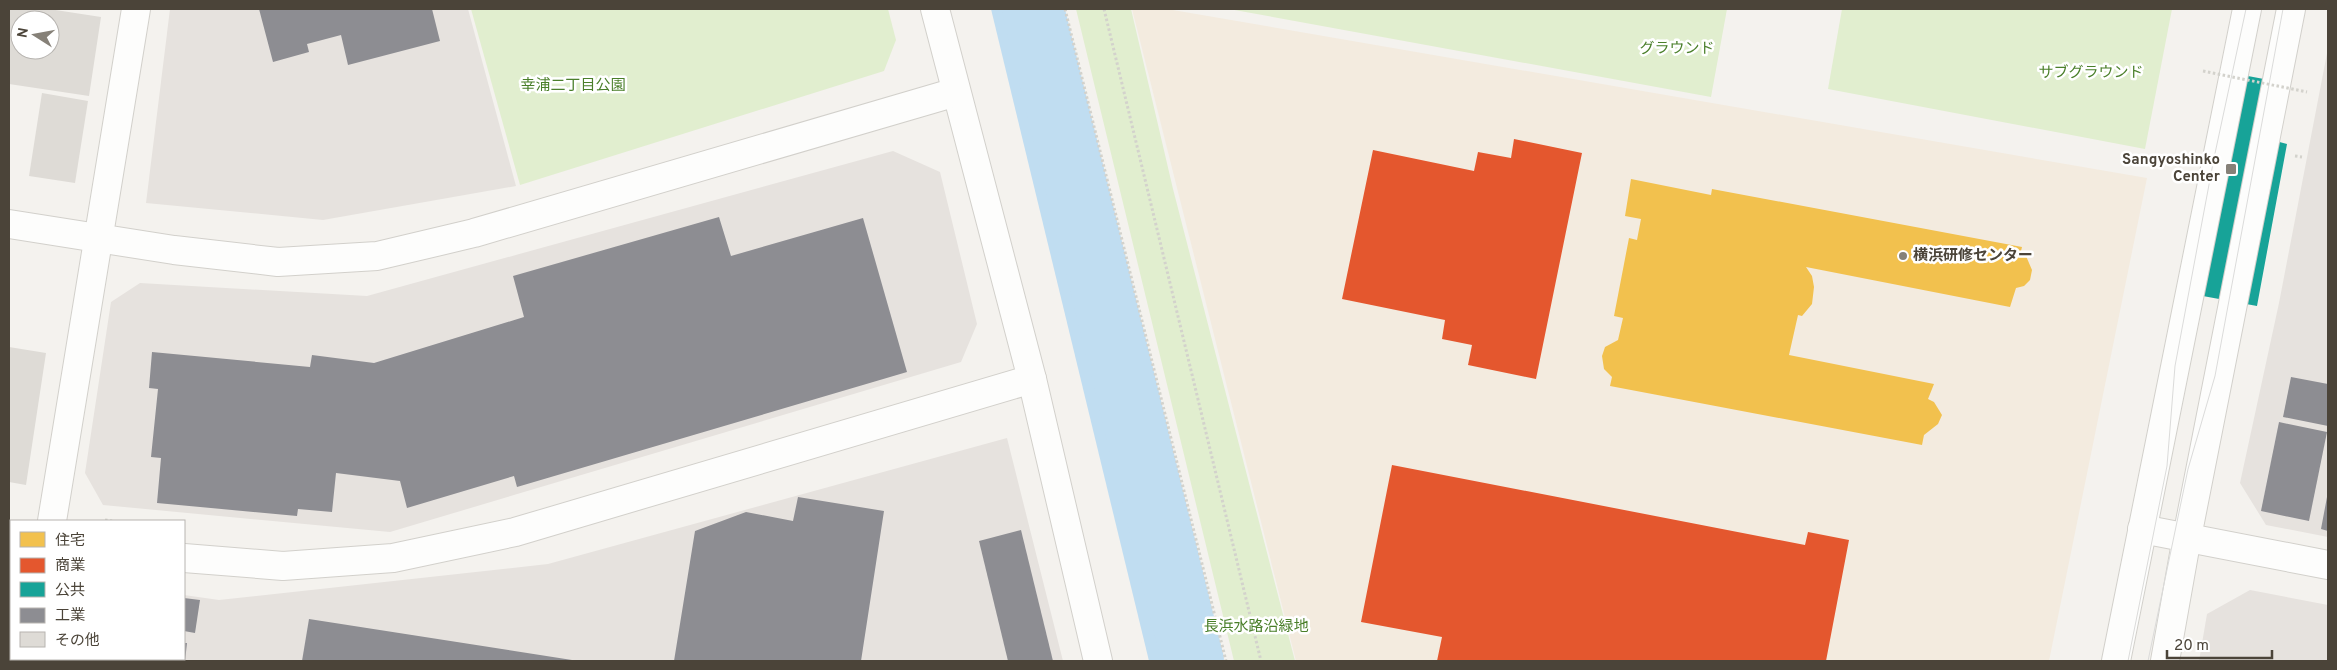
<svg xmlns="http://www.w3.org/2000/svg" width="2337" height="670" font-family="Overpass,'Noto Sans JP',sans-serif">
  <rect width="100%" height="100%" fill="#f4f2ee"/>
  <!-- commercial -->
  <polygon fill="#f3ebdf" points="1132,9 1167,9 2147,178 2049,661 1296,661"/>
  <!-- industrial -->
  <g fill="#e6e2de">
    <polygon points="170,9 468,9 516,186 323,220 146,203"/>
    <polygon points="2328,48 2328,537 2266,525 2240,483 2279,303"/>
    <polygon points="893,151 940,172 977,324 961,362 390,532 103,505 85,473 111,302 140,283 367,296"/>
    <polygon points="1007,438 1063,661 9,661 9,569 11,569 11,659 184,659 184,595 219,600 548,564"/>
    <polygon points="2250,590 2328,605 2328,661 2199,661 2207,614"/>
  </g>
  <!-- green -->
  <g fill="#e1eecf">
    <polygon points="471,9 888,9 896,40 884,71 520,185"/>
    <polygon points="1076,9 1131,9 1173,189 1295,661 1234,661"/>
    <polygon points="1229,9 1727,9 1711,97"/>
    <polygon points="1842,9 2172,9 2145,149 1828,89"/>
  </g>
  <!-- water -->
  <polygon fill="#c0ddf1" points="991,9 1033,9 1191,661 1149,661"/>
  <!-- homes -->
  <polygon fill="#f2c14e" points="1631,179 1711,195 1712,189 2022,247 2020,255 2026,256 2032,270 2030,280 2024,286 2016,288 2010,307 1806,267 1812,276 1814,287 1812,304 1802,316 1798,315 1789,355 1934,384 1928,399 1934,402 1942,415 1938,424 1924,435 1922,445 1610,386 1612,377 1604,369 1602,356 1605,347 1618,340 1623,318 1614,316 1629,238 1637,240 1641,219 1625,216"/>
  <!-- shops -->
  <g fill="#e4572e">
    <polygon points="1514,139 1582,153 1536,379 1468,365 1472,345 1442,339 1445,320 1342,299 1373,150 1474,171 1478,152 1511,158"/>
    <polygon points="1392,465 1805,545 1808,532 1849,540 1826,661 1437,661 1442,637 1361,622"/>
  </g>
  <!-- public -->
  <polygon fill="#17a398" points="2232,73 2285,83 2272,140 2287,144 2257,306 2192,294"/>
  <!-- industry -->
  <g fill="#8d8d92">
    <polygon points="259,9 432,9 440,41 348,65 341,35 307,44 309,52 273,62"/>
    <polygon points="719,217 731,256 863,218 907,372 517,487 514,476 407,508 400,481 336,473 332,512 298,509 297,516 157,503 161,458 151,457 158,389 149,388 152,352 310,367 312,355 374,363 524,317 513,276"/>
    <polygon points="2291,377 2328,384 2328,426 2283,417"/>
    <polygon points="2279,422 2327,432 2309,521 2261,511"/>
    <polygon points="798,497 884,511 861,661 674,661 695,531 746,512 793,521"/>
    <polygon points="2327,497 2328,497 2328,531 2321,529"/>
    <polygon points="1021,530 1053,661 1008,661 979,541"/>
    <polygon points="184,598 200,600 195,633 184,631"/>
    <polygon points="309,619 572,660 572,661 302,661"/>
    <polygon points="184,643 187,643 185,661 98,661 98,659 184,659"/>
  </g>
  <g fill="none" stroke-linecap="round" stroke-linejoin="round">
    <!-- river -->
    <polyline stroke="#c0ddf1" stroke-width="62" points="1033,9 1193,661"/>
  </g>
  <!-- building -->
  <g fill="#dedbd6" fill-rule="evenodd">
    <path d="M9,9H49L101,17L89,96L9,84ZM20,20H50V50H20Z"/>
    <polygon points="42,93 88,101 75,183 29,176"/>
    <polygon points="9,347 46,353 26,485 9,482"/>
  </g>
  <g fill="none" stroke-linecap="round" stroke-linejoin="round">
    <!-- minor casing -->
    <g stroke="#d2d0cb" stroke-width="30">
      <g id="minor">
        <polyline points="935,9 1032,379 1098,661"/>
        <polyline points="9,224 174,250 278,262 377,256 474,233 956,92"/>
        <polyline points="52,521 136,9"/>
        <polyline points="2142,529 2328,565"/>
        <polyline points="9,536 11,537"/>
        <polyline points="184,558 283,566 393,558 515,532 1032,379"/>
        <polyline points="2116,661 2247,9"/>
        <polyline points="2165,661 2187,537 2291,9"/>
      </g>
    </g>
    <!-- path -->
    <g stroke="#d3d2cc" stroke-width="3" stroke-dasharray="2.5 2.5" stroke-linecap="butt">
      <polyline points="1065,9 1226,661"/>
      <polyline points="1104,9 1261,661"/>
      <polyline points="2295,156 2302,157"/>
      <polyline points="105,520 112,521"/>
    </g>
    <!-- minor -->
    <use href="#minor" stroke="#fdfdfc" stroke-width="28"/>
    <!-- tram -->
    <g stroke="#dbdbda" stroke-width="1">
      <polyline points="2128,661 2167,466 2175,366 2214,158 2246,9"/>
      <polyline points="2148,661 2188,469 2215,376 2283,9"/>
    </g>
    <!-- path-bridge -->
    <polyline stroke="#d3d2cc" stroke-width="3" stroke-dasharray="2.5 2.5" stroke-linecap="butt" points="2203,71 2307,92"/>
  </g>
  <!-- markers -->
  <g fill="#868178" stroke="#fff" stroke-width="2">
    <rect x="2225" y="163" width="12" height="12" rx="2.5"/>
    <circle cx="1903" cy="256" r="5"/>
  </g>
  <g text-anchor="middle" dominant-baseline="central" stroke-width="5" stroke-linejoin="round" paint-order="stroke">
    <!-- park labels -->
    <g font-size="15" fill="#4a7f2a" stroke="#fff">
      <text x="1677" y="49">グラウンド</text>
      <text x="2091" y="73">サブグラウンド</text>
      <text x="573" y="86">幸浦二丁目公園</text>
      <text x="1256" y="627">長浜水路沿緑地</text>
    </g>
    <!-- poi labels -->
    <g font-size="15" font-weight="bold" fill="#4b4439" stroke="#fff" text-anchor="end">
      <text x="2220" y="160">Sangyoshinko<tspan x="2220" dy="17">Center</tspan></text>
      <text x="1913" y="256" text-anchor="start">横浜研修センター</text>
    </g>
  </g>
  <!-- border -->
  <rect width="2337" height="670" fill="none" stroke="#4b4439" stroke-width="20"/>
  <!-- legend -->
  <rect x="10" y="520" width="175" height="140" fill="#ffffff" stroke="#b7b4b0"/>
  <rect x="20" y="532" width="25" height="15" fill="#f2c14e" stroke="#b7b4b0"/>
  <text x="55" y="545" font-size="15" fill="#4b4439">住宅</text>
  <rect x="20" y="558" width="25" height="15" fill="#e4572e" stroke="#b7b4b0"/>
  <text x="55" y="570" font-size="15" fill="#4b4439">商業</text>
  <rect x="20" y="582" width="25" height="15" fill="#17a398" stroke="#b7b4b0"/>
  <text x="55" y="595" font-size="15" fill="#4b4439">公共</text>
  <rect x="20" y="608" width="25" height="15" fill="#8d8d92" stroke="#b7b4b0"/>
  <text x="55" y="620" font-size="15" fill="#4b4439">工業</text>
  <rect x="20" y="632" width="25" height="15" fill="#dedbd6" stroke="#b7b4b0"/>
  <text x="55" y="645" font-size="15" fill="#4b4439">その他</text>
  <!-- north arrow -->
  <g transform="translate(35 35) rotate(281)"><circle r="24" fill="#ffffff" stroke="#b7b4b0"/>
  <path d="M0-4L9 19L0 12L-9 19Z" fill="#868178"/>
  <text y="-8" font-size="14" font-weight="bold" text-anchor="middle" fill="#4b4439">N</text>
  </g>
  <!-- scale -->
  <path d="M2167 650v8h105v-8" fill="none" stroke="#4b4439" stroke-width="2.5"/>
  <text x="2174" y="650" font-size="15" fill="#4b4439" stroke="#ffffff" stroke-width="4" paint-order="stroke">20 m</text>
</svg>
